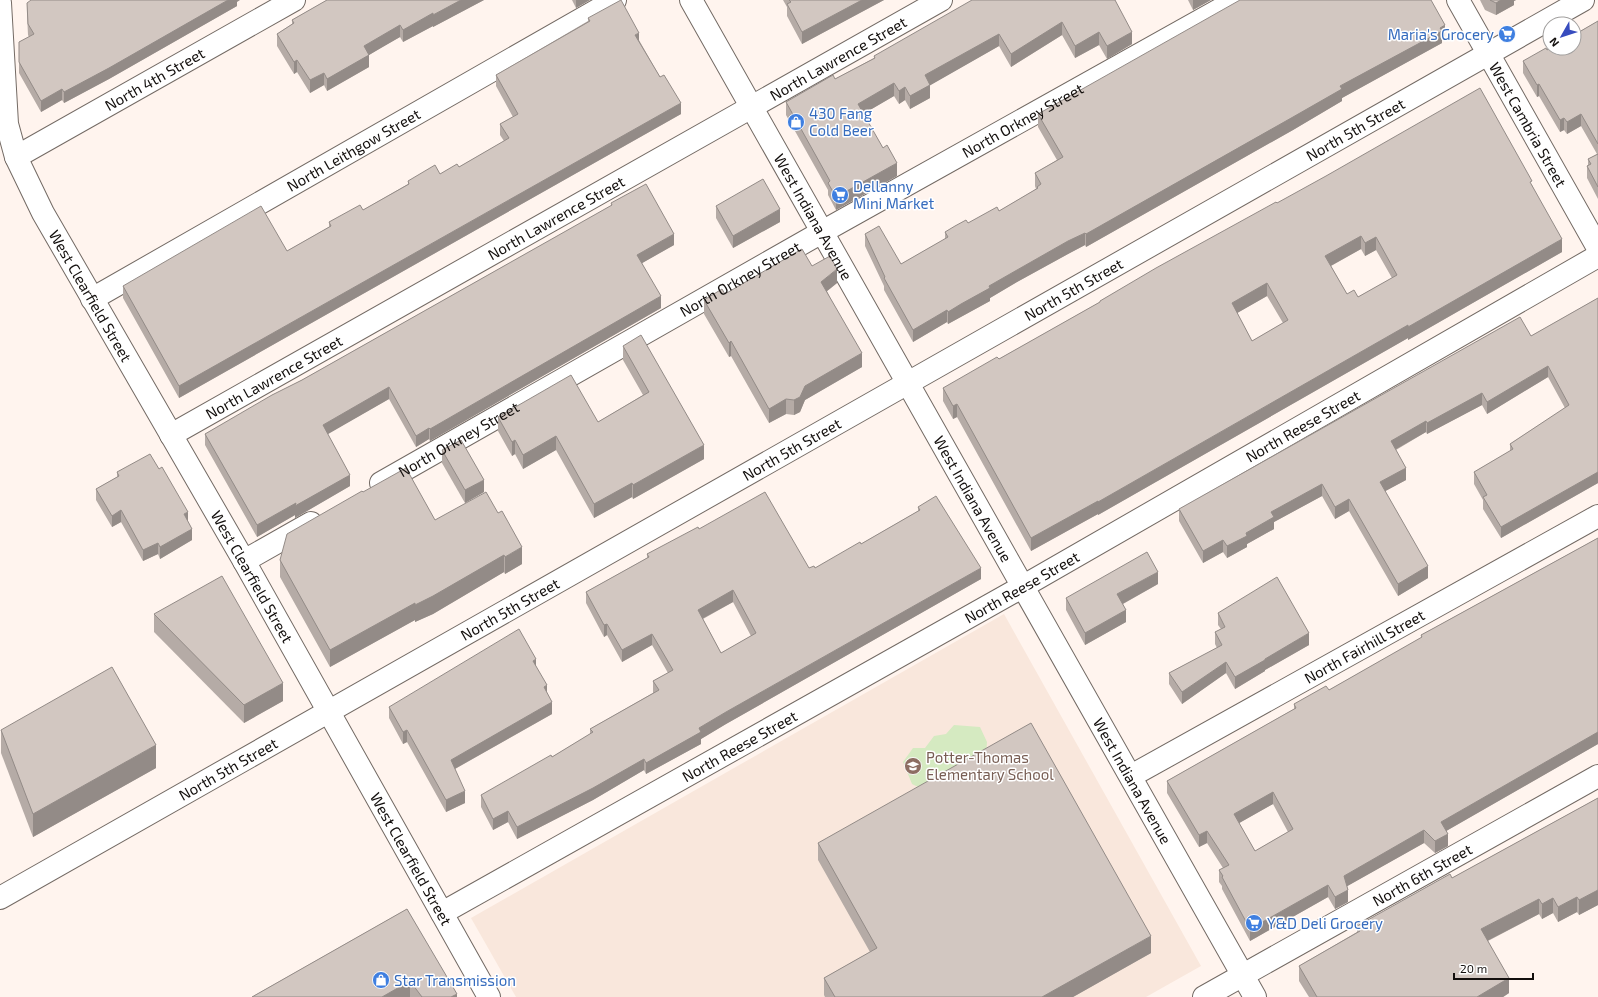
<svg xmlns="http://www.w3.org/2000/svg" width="1598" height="997" font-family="'Exo 2',sans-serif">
  <rect width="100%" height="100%" fill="#fff4ee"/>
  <!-- built -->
  <polygon fill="#f9e7dc" points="1004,614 1201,966 1146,997 516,997 471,918"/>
  <!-- green -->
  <polygon fill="#d5eac1" points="954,725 980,727 987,742 986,755 928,792 912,784 903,762 913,748 925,748 934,736 946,734"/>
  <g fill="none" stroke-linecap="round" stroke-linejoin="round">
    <!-- minor casing -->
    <g stroke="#736a64" stroke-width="24">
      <g id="minor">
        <path id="s1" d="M691,0L1255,997"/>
        <path id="s2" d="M1458,0L1598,248"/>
        <path id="s3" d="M0,3L7,124L16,157L43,213L244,561L489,997"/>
        <path id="s4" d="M16,157L294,0"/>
        <path id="s5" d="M92,299L615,0"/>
        <path id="s6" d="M171,435L941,0"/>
        <path id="s7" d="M381,483L822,232L1237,0"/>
        <polyline points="244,561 311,523"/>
        <path id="s8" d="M1131,776L1598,516"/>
        <path id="s9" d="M0,898L1583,0"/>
        <path id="s10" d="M442,913L1022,587L1598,256"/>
        <path id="s11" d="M1204,997L1598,776"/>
      </g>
    </g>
    <!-- minor -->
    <use href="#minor" stroke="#fff" stroke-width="22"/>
  </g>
  <!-- wall -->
  <g fill="#b5aba6" fill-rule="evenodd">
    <polygon points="327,0 484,0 433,27 433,26 403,42 400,37 382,47 369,55 369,67 327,91 324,85 310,93 297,72 294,74 277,46 277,34 292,24 292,20"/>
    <polygon points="572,0 590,0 576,8"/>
    <polygon points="783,0 884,0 802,44 787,16 787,7"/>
    <polygon points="1115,0 1132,44 1107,59 1099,45 1075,58 1062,35 1011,67 999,46 930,85 930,98 910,109 905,100 899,104 894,96 863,114 897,176 836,210 828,195 828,190 786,115 786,102 835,79 874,58 874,56"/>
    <polygon points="1188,0 1211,0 1193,10"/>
    <polygon points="1480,0 1516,0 1514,1 1514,5 1496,15 1485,10"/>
    <polygon points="237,2 237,6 109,79 64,103 62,100 41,112 19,73 19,42 29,37 28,35 27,14 27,3"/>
    <polygon points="588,18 639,40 681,114 179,398 123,298 123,286 287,251 329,227 329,222 363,210 408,184 408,181 440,174 459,167 504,141 500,135 500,124 513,117 496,86 496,75 588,21"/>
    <polygon points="1598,21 1598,199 1587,178 1587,166 1588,165 1588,159 1597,154 1581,126 1567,134 1564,130 1560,132 1539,96 1537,97 1523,73 1523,61 1547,50"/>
    <polygon points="1445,38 1442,39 1442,43 1342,98 1342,101 1293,130 1086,247 1085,245 1068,254 1017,282 990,298 990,301 948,324 947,322 913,342 884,290 884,286 865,246 865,234 901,264 945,239 945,232 999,211 1036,189 1035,186 1035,173 1057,160 1038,127 1038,114"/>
    <path d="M1532,185L1562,252L1408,340V338L1098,515V514L1031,551L957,417L953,419L943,401V388L999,359L1100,302V301L1277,203ZM1361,249L1365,256L1376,250L1392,278L1358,297L1347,294L1331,266ZM1267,296L1283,323L1252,341L1237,313Z"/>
    <polygon points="611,203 674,245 642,263 661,308 430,441 429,439 416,447 389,399 327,434 350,486 295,518 295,515 257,537 205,445 205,434 302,380 611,206"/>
    <polygon points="716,206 780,222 733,248 716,218"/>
    <polygon points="812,266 837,283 827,291 862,367 805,400 800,412 794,415 786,414 769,423 731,356 729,357 704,314 704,300 725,294"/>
    <polygon points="1598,298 1598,483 1501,538 1483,509 1483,500 1474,484 1474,472 1510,451 1510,444 1565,408 1548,377 1487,414 1482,405 1427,434 1426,432 1396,450 1406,480 1385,491 1428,578 1398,596 1349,511 1335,519 1322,496 1274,522 1274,529 1247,544 1247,547 1227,558 1223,552 1203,563 1179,521 1179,509 1531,336"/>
    <polygon points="623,346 704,459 633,499 632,497 594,518 556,450 523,469 515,454 512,456 498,431 498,417 598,422 643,395 623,360"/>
    <polygon points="442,450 484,492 465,503 442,463"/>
    <polygon points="117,472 188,522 192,540 160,559 158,554 143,561 121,522 112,527 96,500 96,489 117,477"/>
    <path d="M918,507L981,579L726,724L701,739V744L646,774L644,770L593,800L517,839L508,822L493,830L481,807V795L552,757L590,734V729L653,693V681L668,673L652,645L622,662L607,635L604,637L586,603V592L647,558V554L699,529L809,568H815L861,544L918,511ZM733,602L751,636L721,653L703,619Z"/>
    <polygon points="435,520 522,564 505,574 504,572 433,614 415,622 415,620 330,667 280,577 280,560"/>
    <path d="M1598,538V744L1446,831L1448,846L1435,853L1424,843L1347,886L1348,902L1335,909L1328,897L1250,941L1222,889V886L1219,882V870L1223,868L1207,843L1199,847L1167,793V781L1294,709V704L1329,690L1421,638V635ZM1273,804L1288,832L1255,851L1239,823Z"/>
    <polygon points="1158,584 1123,604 1126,622 1085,645 1066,610 1066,598"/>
    <polygon points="1218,613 1309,645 1265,670 1265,671 1235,689 1226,673 1182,704 1169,684 1169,673 1217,648 1215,644 1215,632 1221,629 1218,625"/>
    <polygon points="154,614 283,701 244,723 154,632"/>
    <polygon points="536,666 547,693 552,714 455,769 465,803 446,812 407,742 403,744 389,718 389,707"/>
    <polygon points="1,730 156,768 33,837 1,753"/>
    <polygon points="1598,798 1598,905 1579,915 1577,912 1558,922 1553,913 1542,919 1539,914 1488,941 1509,993 1503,997 1309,997 1299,981 1299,966 1357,932 1357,926 1452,878"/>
    <polygon points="818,843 1151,953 1073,997 825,997 824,995 824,978 870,952 818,860"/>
    <polygon points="407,909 457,997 252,997"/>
  </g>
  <!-- shaded-wall -->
  <g fill="#938b87">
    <polygon points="228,0 240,0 237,2 237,6 109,79 64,103 64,92"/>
    <polygon points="461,0 484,0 433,27 433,15"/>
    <polygon points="576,0 590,0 576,8"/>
    <polygon points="862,0 884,0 802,44 802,32"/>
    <polygon points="1193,0 1211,0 1193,10"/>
    <polygon points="1501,0 1516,0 1514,1 1514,5 1496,15 1496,3"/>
    <polygon points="433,13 433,26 403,42 403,30"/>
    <polygon points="1062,22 1062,35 1011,67 1011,54"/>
    <polygon points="400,25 400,37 369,55 369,67 327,91 327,79 364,46"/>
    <polygon points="1445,25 1445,38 1442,39 1442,43 1342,98 1342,101 1293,130 1086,247 1086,234"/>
    <polygon points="1099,32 1099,45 1075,58 1075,46"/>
    <polygon points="1132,32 1132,44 1107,59 1107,46"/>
    <polygon points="639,33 639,44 635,35"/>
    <polygon points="999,34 999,46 929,86 930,85 930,98 910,109 910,96 925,75"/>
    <polygon points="297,60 297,72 294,74 294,62"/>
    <polygon points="324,73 324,85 310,93 310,80"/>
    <polygon points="894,83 894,96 858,117 858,104"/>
    <polygon points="1539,84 1539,96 1537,97 1537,85"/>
    <polygon points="905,87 905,100 899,104 899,91"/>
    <polygon points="62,89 62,100 41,112 41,101"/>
    <polygon points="681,103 681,114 179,398 179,386"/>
    <polygon points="1581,114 1581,126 1567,134 1567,122"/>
    <polygon points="1564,118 1564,130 1560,132 1560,120"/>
    <polygon points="897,163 897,176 836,210 836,197"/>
    <polygon points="780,209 780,222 733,248 733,236"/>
    <polygon points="1085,233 1085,245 1068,254 1017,282 990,298 990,301 948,324 948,312 989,286 1017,270 1068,241"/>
    <polygon points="674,234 674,245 637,266 637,255"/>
    <polygon points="1361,236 1361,249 1325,269 1325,256"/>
    <polygon points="1376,237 1376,250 1365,256 1365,243"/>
    <polygon points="1562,239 1562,252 1408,340 1408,327"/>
    <polygon points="837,269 837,283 821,296 821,282"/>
    <polygon points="1267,283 1267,296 1232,316 1232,303"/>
    <polygon points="661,296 661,308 430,441 430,429"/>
    <polygon points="947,310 947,322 913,342 913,330"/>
    <polygon points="1408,325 1408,338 1098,515 1098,502"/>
    <polygon points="731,341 731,356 729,357 729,343"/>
    <polygon points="862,353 862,367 805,400 800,412 794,415 794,400 805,386"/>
    <polygon points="1548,366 1548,377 1487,414 1487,402"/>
    <polygon points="389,387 389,399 323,437 323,425"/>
    <polygon points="1482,393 1482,405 1427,434 1427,423"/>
    <polygon points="786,399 786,414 769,423 769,409"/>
    <polygon points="957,404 957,417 953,419 953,406"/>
    <polygon points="1426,421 1426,432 1391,452 1391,441"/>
    <polygon points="429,428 429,439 416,447 416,436"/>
    <polygon points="556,436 556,450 523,469 523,455"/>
    <polygon points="515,440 515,454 512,456 512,442"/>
    <polygon points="704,445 704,459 633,499 633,485"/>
    <polygon points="1406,468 1406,480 1380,494 1380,482"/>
    <polygon points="1598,472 1598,483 1501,538 1501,527"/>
    <polygon points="350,475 350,486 295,518 295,515 257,537 257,525 296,503"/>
    <polygon points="484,480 484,492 465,503 465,490"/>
    <polygon points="632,483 632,497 594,518 594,504"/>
    <polygon points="1322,484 1322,496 1274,522 1274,529 1247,544 1247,547 1227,558 1227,546 1246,533 1271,512"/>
    <polygon points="1349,499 1349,511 1335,519 1335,507"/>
    <polygon points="1098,501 1098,514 1031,551 1031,538"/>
    <polygon points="121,510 121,522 112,527 112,516"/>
    <polygon points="188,512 188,523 184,514"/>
    <polygon points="192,529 192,540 160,559 160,547"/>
    <polygon points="1223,540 1223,552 1203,563 1203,551"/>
    <polygon points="158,543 158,554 143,561 143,550"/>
    <polygon points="522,547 522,564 505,574 505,557"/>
    <polygon points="504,555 504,572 433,614 415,622 415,605"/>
    <polygon points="1428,566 1428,578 1398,596 1398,584"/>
    <polygon points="981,568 981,579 726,724 701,739 701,744 646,774 646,763 699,728 726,712"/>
    <polygon points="1158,572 1158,584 1117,607 1117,594"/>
    <polygon points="733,590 733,602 698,621 698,610"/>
    <polygon points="415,603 415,620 330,667 330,650"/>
    <polygon points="1126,610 1126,622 1085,645 1085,633"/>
    <polygon points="607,624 607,635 604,637 604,625"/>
    <polygon points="1309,633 1309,645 1265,670 1265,671 1235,689 1235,677 1265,659"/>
    <polygon points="652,634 652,645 622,662 622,650"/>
    <polygon points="536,659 536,671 533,661"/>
    <polygon points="1226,662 1226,673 1182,704 1182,692"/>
    <polygon points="283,683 283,701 244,723 244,705"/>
    <polygon points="547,685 547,697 544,687"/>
    <polygon points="552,702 552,714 451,771 451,760"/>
    <polygon points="407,730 407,742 403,744 403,732"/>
    <polygon points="1598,732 1598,744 1441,834 1441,822"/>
    <polygon points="156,745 156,768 33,837 33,814"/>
    <polygon points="644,759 644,770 593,800 517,839 517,827"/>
    <polygon points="465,791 465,803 446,812 446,800"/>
    <polygon points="1273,792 1273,804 1234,826 1234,814"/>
    <polygon points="508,811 508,822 493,830 493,819"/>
    <polygon points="1424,830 1424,843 1344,888 1344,876"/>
    <polygon points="1207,831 1207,843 1199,847 1199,835"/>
    <polygon points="1448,834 1448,846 1435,853 1435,841"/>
    <polygon points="1328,885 1328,897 1250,941 1250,929"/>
    <polygon points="1348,890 1348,902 1335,909 1335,897"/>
    <polygon points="1598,890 1598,905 1579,915 1579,900"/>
    <polygon points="1577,897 1577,912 1558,922 1558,907"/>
    <polygon points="1553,898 1553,913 1542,919 1542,904"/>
    <polygon points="1539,899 1539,914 1481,944 1481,929"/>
    <polygon points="1151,936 1151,953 1073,997 1042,997"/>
    <polygon points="1509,978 1509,993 1503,997 1477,997"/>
    <polygon points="410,981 410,997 382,997"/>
    <polygon points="457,994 457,997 451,997"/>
  </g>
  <!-- building -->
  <g fill="#d2c7c1" stroke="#938b87" fill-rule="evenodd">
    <polygon points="31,0 228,0 109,68 64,92 62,89 41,101 19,62 19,42 34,34 28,24 27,3"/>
    <polygon points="327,0 461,0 433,15 433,13 403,30 400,25 364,46 369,55 327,79 324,73 310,80 297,60 294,62 277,34 294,23 292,20"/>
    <polygon points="621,0 639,33 635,35 660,77 664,75 681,103 179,386 123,286 261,206 287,251 331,226 329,222 360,205 363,210 409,184 408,181 435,165 440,174 457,164 459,167 509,138 500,124 518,114 496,75 590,21 588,18"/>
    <polygon points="789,0 862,0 802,32 787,4 791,2"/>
    <polygon points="972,0 1115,0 1132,32 1107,46 1099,32 1075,46 1062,22 1011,54 999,34 925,75 930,85 910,96 905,87 899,91 894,83 858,104 883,148 887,145 897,163 836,197 828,183 830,181 786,102 833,75 835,79 875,58 874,56"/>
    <polygon points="1240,0 1431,0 1445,25 1440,28 1442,31 1340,86 1342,89 1293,117 1086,234 1085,233 1068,241 1017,270 989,286 990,288 961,304 948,312 947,310 913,330 884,278 885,277 865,234 879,226 901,264 948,237 945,232 955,226 966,220 968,223 997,207 999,211 1038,188 1037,187 1041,184 1035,173 1063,157 1038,114"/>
    <polygon points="1490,0 1501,0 1496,3"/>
    <polygon points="1598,21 1598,144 1581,114 1567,122 1564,118 1560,120 1539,84 1537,85 1523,61 1546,48 1547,50 1550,48 1574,48 1574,35"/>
    <path d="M1480,88L1532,181L1530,182L1562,239L1408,327V325L1098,502V501L1031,538L957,404L953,406L943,388L997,357L999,359L1100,302V301L1156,268L1276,202L1277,203L1326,176ZM1361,236L1365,243L1376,237L1397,275L1358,297L1354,290L1347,294L1325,256ZM1267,283L1288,320L1252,341L1232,303Z"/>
    <polygon points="1598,154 1598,187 1587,166 1591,164 1588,159"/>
    <polygon points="763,179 780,209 733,236 716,206"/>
    <polygon points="646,184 674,234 637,255 661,296 430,429 429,428 416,436 389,387 323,425 350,475 295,506 296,503 257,525 205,434 272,395 302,380 612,205 611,203"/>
    <polygon points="802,249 812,266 830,256 837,269 821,282 862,353 805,386 800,397 794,400 786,399 769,409 731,341 729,343 704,300 722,289 725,294"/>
    <polygon points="1598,298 1598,472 1501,527 1483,497 1487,495 1474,472 1513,449 1510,444 1569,405 1548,366 1487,402 1482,393 1427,423 1426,421 1391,441 1406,468 1380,482 1428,566 1398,584 1349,499 1335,507 1322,484 1271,512 1274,517 1246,533 1247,536 1227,546 1223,540 1203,551 1179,509 1520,317 1531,336"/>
    <polygon points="641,335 704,445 633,485 632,483 594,504 556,436 523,455 515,440 512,442 498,417 571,375 598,422 649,392 623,346"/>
    <polygon points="461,440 484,480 465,490 442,450"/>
    <polygon points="150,454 159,469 162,467 188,512 184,514 192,529 160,547 158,543 143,550 121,510 112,516 96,489 119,476 117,472"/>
    <polygon points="406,468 435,520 486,492 498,513 502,511 522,547 505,557 504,555 433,596 415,605 415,603 330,650 280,560 287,534 362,491 363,492"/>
    <path d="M765,492L809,568L814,566L815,568L860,542L861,544L920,510L918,507L936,496L981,568L726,712L699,728L701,732L646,763L644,759L593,788L517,827L508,811L493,819L481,795L551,755L552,757L593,732L590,729L659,690L653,681L673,670L652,634L622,650L607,624L604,625L586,592L649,557L647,554L698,527L699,529ZM733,590L756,633L721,653L698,610Z"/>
    <path d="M1598,538V732L1441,822L1448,834L1435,841L1424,830L1344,876L1348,890L1335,897L1328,885L1250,929L1222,877L1223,876L1219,870L1229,865L1207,831L1199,835L1167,781L1280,717L1296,708L1294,704L1326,686L1329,690L1422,637L1421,635L1434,628ZM1273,792L1293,829L1255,851L1234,814Z"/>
    <polygon points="1147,552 1158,572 1117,594 1126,610 1085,633 1066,598"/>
    <polygon points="222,576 283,683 244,705 154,614"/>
    <polygon points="1277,577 1309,633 1265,659 1265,660 1235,677 1226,662 1182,692 1169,673 1222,645 1215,632 1225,627 1218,613"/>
    <polygon points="519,629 536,659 533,661 547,685 544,687 552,702 451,760 465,791 446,800 407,730 403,732 389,707"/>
    <polygon points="112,667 156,745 33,814 1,730"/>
    <polygon points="1031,723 1151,936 1042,997 835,997 824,978 877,948 818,843"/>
    <polygon points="1598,798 1598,890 1579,900 1577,897 1558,907 1553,898 1542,904 1539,899 1481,929 1509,978 1477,997 1317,997 1299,966 1360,931 1357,926 1450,874 1452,878"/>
    <polygon points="407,909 457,994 451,997 422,997 410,981 382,997 252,997"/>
  </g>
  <!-- icons -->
  <defs>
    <g id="supermarket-disc" transform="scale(0.9)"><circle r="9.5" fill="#3f7fe0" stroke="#fff"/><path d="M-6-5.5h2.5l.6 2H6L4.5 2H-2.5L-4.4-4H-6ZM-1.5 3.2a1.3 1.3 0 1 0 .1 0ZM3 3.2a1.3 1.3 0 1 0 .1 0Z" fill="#fff"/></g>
    <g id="shop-disc" transform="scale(0.9)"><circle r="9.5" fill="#3f7fe0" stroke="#fff"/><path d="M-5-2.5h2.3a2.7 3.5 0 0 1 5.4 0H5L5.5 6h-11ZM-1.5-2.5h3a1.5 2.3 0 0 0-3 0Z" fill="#fff"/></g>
    <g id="school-disc" transform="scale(0.9)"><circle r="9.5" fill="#8d6e63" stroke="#fff"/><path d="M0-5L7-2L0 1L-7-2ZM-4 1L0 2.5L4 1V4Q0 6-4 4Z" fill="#fff"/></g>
  </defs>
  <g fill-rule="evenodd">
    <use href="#supermarket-disc" x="1507" y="34"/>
    <use href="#shop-disc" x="796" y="122"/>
    <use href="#supermarket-disc" x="840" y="195"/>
    <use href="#school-disc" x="913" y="766"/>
    <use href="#supermarket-disc" x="1254" y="923"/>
    <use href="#shop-disc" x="381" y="980"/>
  </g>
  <g text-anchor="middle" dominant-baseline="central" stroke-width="3" stroke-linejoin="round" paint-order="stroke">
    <!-- shop labels -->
    <g font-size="15" fill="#366cbe" stroke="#fff" text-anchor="start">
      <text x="1494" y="34" text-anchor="end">Maria's Grocery</text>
      <text x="809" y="113">430 Fang<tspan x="809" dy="17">Cold Beer</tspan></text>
      <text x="853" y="186">Dellanny<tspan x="853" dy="17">Mini Market</tspan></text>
      <text x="1267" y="923">Y&amp;D Deli Grocery</text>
      <text x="394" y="980">Star Transmission</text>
    </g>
    <!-- street labels -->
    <g font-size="15" fill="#130f0d" stroke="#fff">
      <text stroke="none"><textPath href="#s6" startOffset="766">North Lawrence Street</textPath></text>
      <text stroke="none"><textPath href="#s4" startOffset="159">North 4th Street</textPath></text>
      <text stroke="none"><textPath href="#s7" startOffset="737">North Orkney Street</textPath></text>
      <text stroke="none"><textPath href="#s2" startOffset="143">West Cambria Street</textPath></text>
      <text stroke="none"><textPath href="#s9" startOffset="1558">North 5th Street</textPath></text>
      <text stroke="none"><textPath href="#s5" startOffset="301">North Leithgow Street</textPath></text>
      <text stroke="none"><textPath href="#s1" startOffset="249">West Indiana Avenue</textPath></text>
      <text stroke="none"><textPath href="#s6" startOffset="442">North Lawrence Street</textPath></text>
      <text stroke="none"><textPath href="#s7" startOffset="413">North Orkney Street</textPath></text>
      <text stroke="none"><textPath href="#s9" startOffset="1234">North 5th Street</textPath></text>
      <text stroke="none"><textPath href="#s3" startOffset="313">West Clearfield Street</textPath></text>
      <text stroke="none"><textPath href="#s6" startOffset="118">North Lawrence Street</textPath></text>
      <text stroke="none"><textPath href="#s10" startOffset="989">North Reese Street</textPath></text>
      <text stroke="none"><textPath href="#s7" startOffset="89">North Orkney Street</textPath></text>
      <text stroke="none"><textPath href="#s9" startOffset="910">North 5th Street</textPath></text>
      <text stroke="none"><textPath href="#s1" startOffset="573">West Indiana Avenue</textPath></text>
      <text stroke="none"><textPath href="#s3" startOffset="637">West Clearfield Street</textPath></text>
      <text stroke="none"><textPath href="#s10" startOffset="665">North Reese Street</textPath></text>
      <text stroke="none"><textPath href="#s9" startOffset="586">North 5th Street</textPath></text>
      <text stroke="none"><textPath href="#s8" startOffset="267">North Fairhill Street</textPath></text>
      <text stroke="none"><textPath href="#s10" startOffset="341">North Reese Street</textPath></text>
      <text stroke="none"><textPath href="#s9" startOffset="262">North 5th Street</textPath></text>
      <text stroke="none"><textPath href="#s1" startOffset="897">West Indiana Avenue</textPath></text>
      <text stroke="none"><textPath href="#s3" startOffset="961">West Clearfield Street</textPath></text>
      <text stroke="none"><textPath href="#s11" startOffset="250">North 6th Street</textPath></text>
    </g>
    <!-- education labels -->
    <g font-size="15" fill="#785e54" stroke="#fff" text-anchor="start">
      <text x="926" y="757">Potter-Thomas<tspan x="926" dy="17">Elementary School</tspan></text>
    </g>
  </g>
  <!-- north arrow -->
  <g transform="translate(1562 36) rotate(231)"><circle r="19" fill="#ffffff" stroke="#a19f9e"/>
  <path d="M0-3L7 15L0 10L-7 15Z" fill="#374cbe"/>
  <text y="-6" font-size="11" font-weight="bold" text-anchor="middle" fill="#130f0d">N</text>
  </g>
  <!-- scale -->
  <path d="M1454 973v6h79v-6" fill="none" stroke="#130f0d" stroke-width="2"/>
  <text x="1460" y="973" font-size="12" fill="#130f0d" stroke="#ffffff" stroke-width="3" paint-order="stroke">20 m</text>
</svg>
